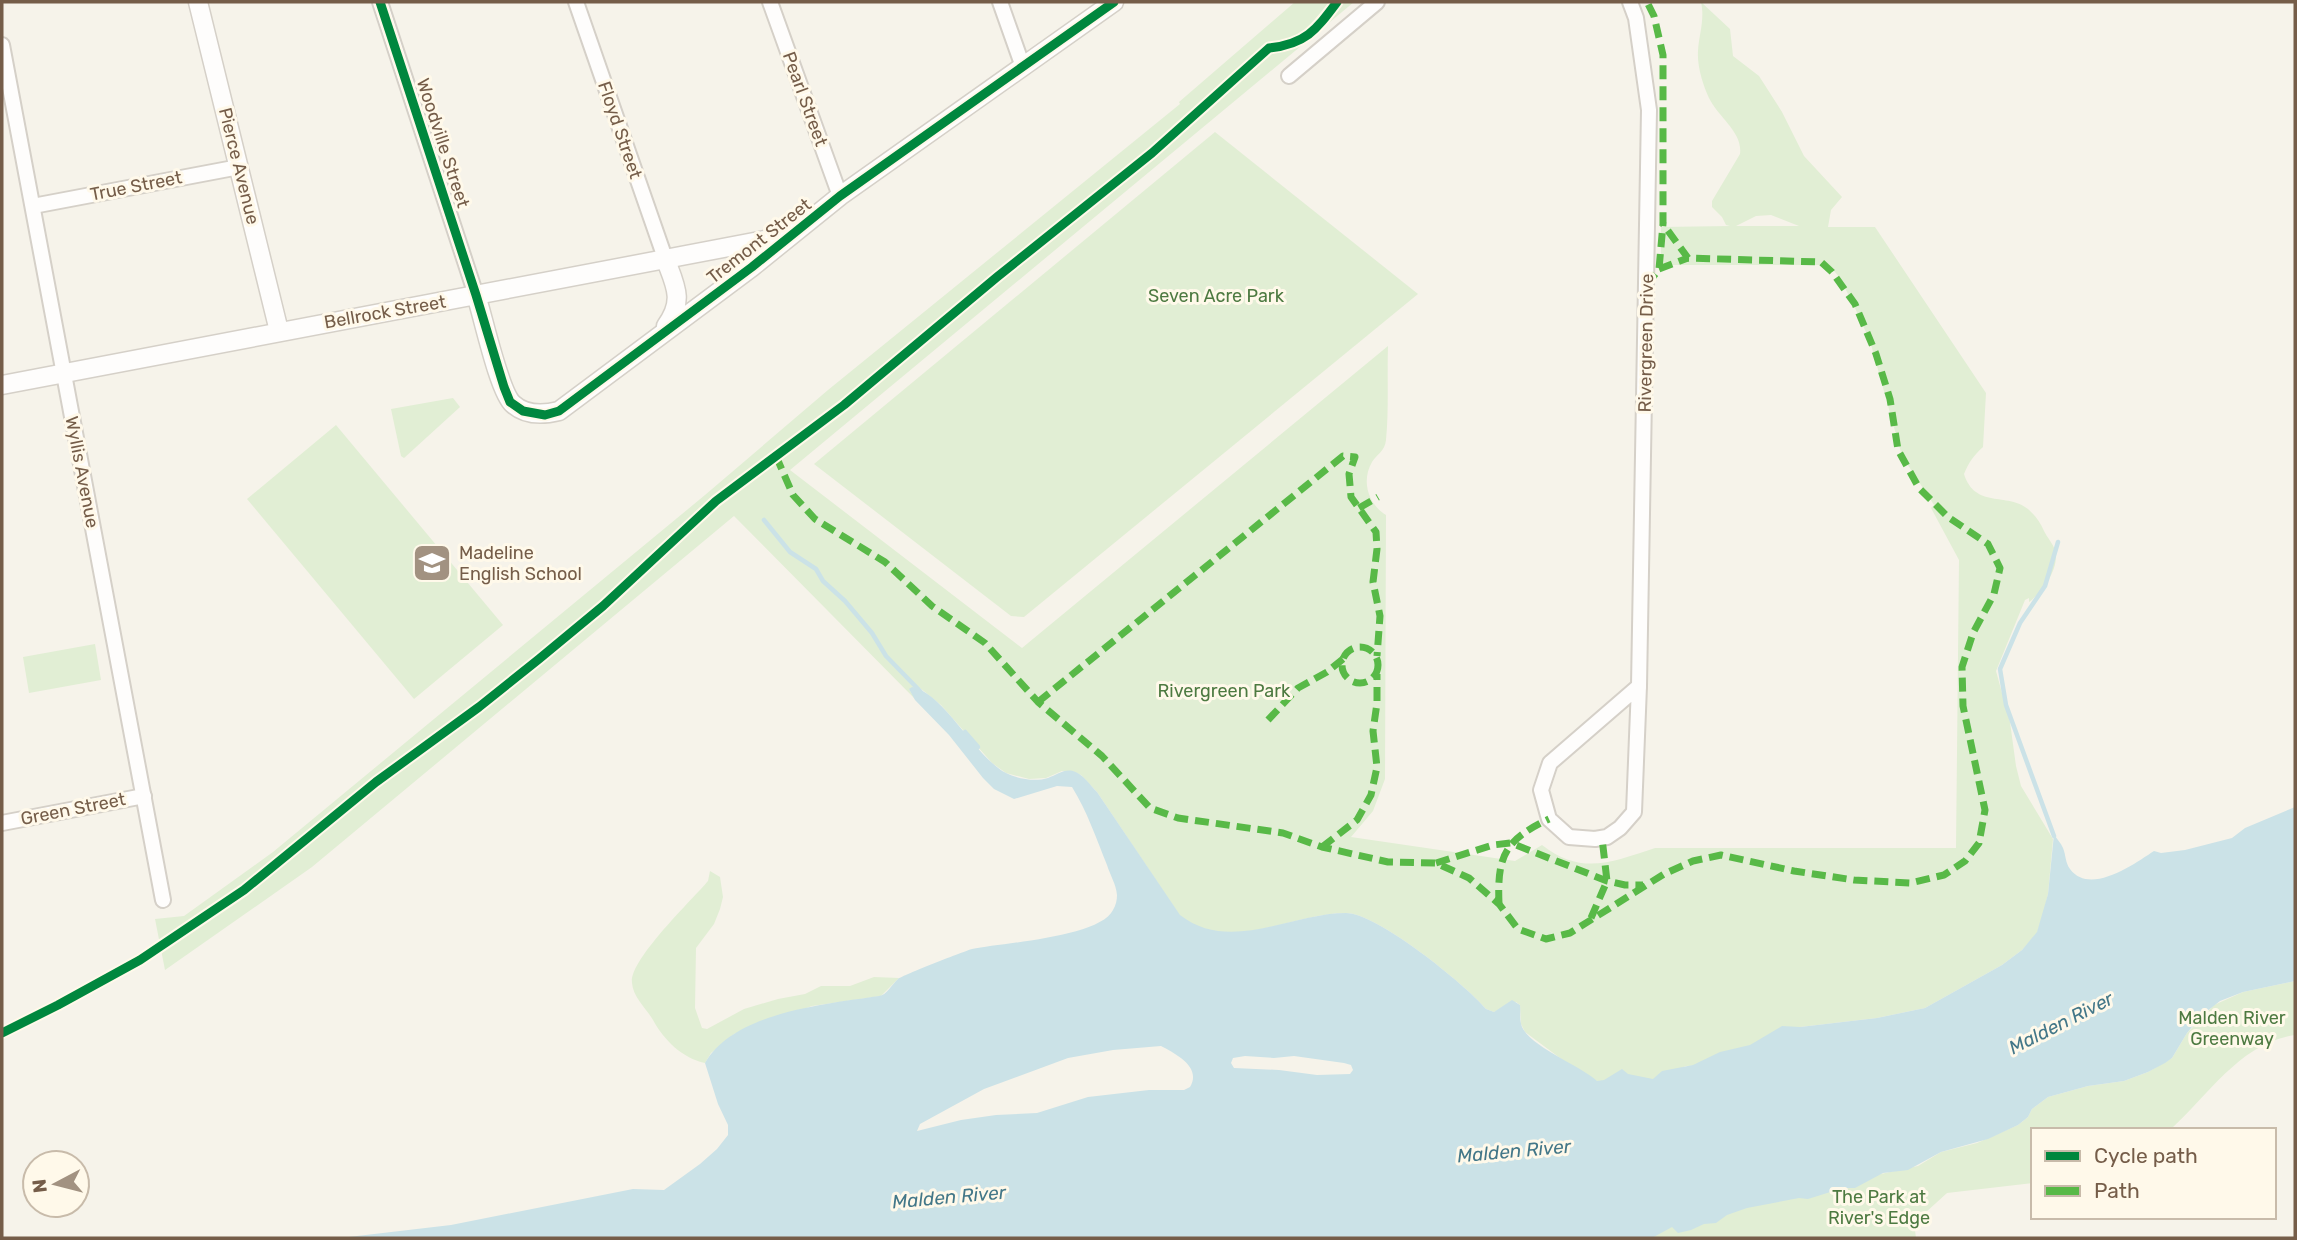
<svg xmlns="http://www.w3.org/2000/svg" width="2297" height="1240" font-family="Rubik,sans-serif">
  <rect width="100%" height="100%" fill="#f6f3ea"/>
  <!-- green -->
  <g fill="#e1eed4" fill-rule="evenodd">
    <path d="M1295,2H1354L790,470L1022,648L1388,346C1387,377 1389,409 1386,440C1385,451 1377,454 1372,462C1361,481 1368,504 1386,515L1385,779L1373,811L1351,837L1515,861L1542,845C1582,876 1612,862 1655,848H1956L1959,560L1931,508L1934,505L1902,456L1870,341L1855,308L1840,278L1829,265H1661V227L1730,226L1726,225L1722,217L1712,207V201L1740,154C1743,132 1718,117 1709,98C1703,85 1697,66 1698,51C1699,34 1705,19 1701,2L1730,29L1733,56L1759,76L1782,112L1804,156L1842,197L1831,210L1828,227H1875L1986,393L1983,447C1974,455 1969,462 1964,474C1975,509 2007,492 2028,509C2035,515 2040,522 2044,531C2047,537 2053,544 2055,550C2060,568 2043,592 2029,602V598L2025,600L1996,671L2010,722L2016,766L2021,786L2053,839L2048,894L2043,915L2037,933L2022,950L2002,965L1925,1008L1877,1018L1800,1027L1708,1065L1686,1066L1664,1075L1654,1081L1603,1090L1525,1032L1521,1024L1520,1005L1516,1002L1494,1012L1486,1009C1465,984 1377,913 1346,913C1291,913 1230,955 1180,916L1097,792L1081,775L1072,771H1062L1046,778L1029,779L1006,773L992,763L941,705L920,688L909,689L916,700L734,516L312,867L165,970L155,919L184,916L273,852L705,495L828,390L1180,104L1179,102ZM1771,215L1799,226H1736L1756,216Z"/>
    <polygon points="1215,132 1418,294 1024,617 1011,616 814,464"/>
    <polygon points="453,398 460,407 404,458 401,456 391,409"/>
    <polygon points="336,425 503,625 414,699 247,499"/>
    <polygon points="95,644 101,680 29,693 23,657"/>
    <path d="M710,871L720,877L723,897L720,909L714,924L696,948L695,1008L702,1028L707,1029L744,1009L778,999L805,994L821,986H850L874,977L899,978L881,996L812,1006L734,1034L711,1053L705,1063C682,1058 664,1040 653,1020C646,1008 633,997 632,983C629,960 692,900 708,881Z"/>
    <path d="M2295,981V1035C2242,1042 2209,1094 2172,1128L2168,1130H2033V1183L1947,1193L1914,1223L1916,1238H1644L1672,1222L1745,1203L1918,1166L1941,1152L1977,1143L2018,1125L2028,1117L2032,1109L2048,1097L2088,1086L2124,1081L2148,1072L2172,1058L2187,1033L2214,1005L2243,992Z"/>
  </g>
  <!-- water -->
  <path fill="#cbe2e7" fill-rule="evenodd" d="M912,687C943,692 976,758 1006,773C1018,779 1035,782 1048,778C1057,775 1063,769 1073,771C1083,774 1090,785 1097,792L1180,915C1230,954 1291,913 1346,913C1377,913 1465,984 1486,1009L1494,1012L1512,1000L1520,1005C1521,1013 1519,1019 1522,1027C1531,1047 1581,1066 1597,1081L1604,1080L1622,1069L1628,1074L1653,1079L1662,1071L1693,1065L1720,1052L1750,1045L1782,1026L1800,1027L1877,1018L1925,1008L2002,965L2022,950L2037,932L2048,894L2054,834C2056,838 2061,843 2063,848C2066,855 2065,862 2070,869C2090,896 2134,864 2154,851L2161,853L2185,850L2232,838L2245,828L2295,807V981L2243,992L2220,1001L2201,1016L2187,1033L2172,1058L2165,1063L2148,1072L2124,1081L2088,1086L2048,1097L2032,1109L2028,1117L2018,1125L1988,1139L1941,1152L1908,1170L1883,1173L1855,1188H1843L1808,1199L1799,1198L1747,1208L1727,1215L1716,1223L1704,1224L1691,1230L1678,1233L1672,1227L1652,1238H340L451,1225L633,1189L664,1190L700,1164L717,1149L728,1135V1125L718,1104L705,1063C734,1012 826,1004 879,996C887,995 892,984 898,979C903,975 965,951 972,949C1002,943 1100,937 1113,910C1116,905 1117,900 1117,895C1116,884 1110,875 1107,865C1096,838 1087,811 1072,787L1057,786L1014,799L994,789L983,778L949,735L915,700L909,689ZM1161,1046C1176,1054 1202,1067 1190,1087L1184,1090H1149L1088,1097L1037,1113L996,1115L961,1120L917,1131L920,1124L984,1089L1068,1058L1113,1050ZM1245,1056L1274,1058L1294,1056L1344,1063L1351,1065L1353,1070L1350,1074L1317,1075L1279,1070L1234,1068L1231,1063L1233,1058Z"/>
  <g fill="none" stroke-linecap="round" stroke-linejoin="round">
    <!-- stream -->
    <g stroke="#cbe2e7" stroke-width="4.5">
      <polyline points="764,520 790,552 816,569 823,581 845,601 872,633 886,656 920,691"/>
      <polyline points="965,732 978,747"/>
      <polyline points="2054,836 2006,705 2000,669 2020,623 2045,586 2058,542"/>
    </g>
    <!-- minor casing -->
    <g stroke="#d5d0c8" stroke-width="18">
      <g id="minor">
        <polyline points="380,2 476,295"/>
        <polyline points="576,2 665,258"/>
        <polyline points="770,2 840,196"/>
        <polyline points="1000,2 1023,67"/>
        <polyline points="1630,2 1636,18 1649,110 1639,686"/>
        <polyline points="2,45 163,900"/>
        <polyline points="1289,76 1377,2"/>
        <polyline points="33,206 239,167"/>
        <polygon points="1639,686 1634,812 1620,828 1607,837 1595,839 1569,837 1549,819 1541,790 1550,763"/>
        <polyline points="2,823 144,796"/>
      </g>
    </g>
    <!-- tertiary casing -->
    <g stroke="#d5d0c8" stroke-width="21">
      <g id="tertiary">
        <polyline points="198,2 279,331"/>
        <path d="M665,258C675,285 685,300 666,326"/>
        <path d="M476,295C483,316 499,392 513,404C526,416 543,415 559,411L752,267L840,196L1114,2"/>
        <polyline points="2,385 776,238 789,233"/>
      </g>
    </g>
    <!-- minor -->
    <use href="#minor" stroke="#fefdfc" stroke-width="14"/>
    <!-- tertiary -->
    <use href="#tertiary" stroke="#fefdfc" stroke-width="18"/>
    <!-- quiet -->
    <g stroke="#58b947" stroke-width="7" stroke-dasharray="14 7" stroke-linecap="butt">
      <polyline points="1659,269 1688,258"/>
      <polyline points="1647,285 1659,269 1663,224 1663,55 1654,16 1647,2"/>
      <polyline points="776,456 793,495 815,519 885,562 932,606 985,643 1038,702 1102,756 1150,808 1178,818 1283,833 1322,847 1388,862 1436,863 1469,878 1499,904 1518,929 1546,939 1570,933 1664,874 1693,861 1721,855 1794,871 1854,880 1910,883 1944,875 1965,861 1979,843 1985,810 1963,706 1962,667 1973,633 1994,594 2000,568 1988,544 1948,517 1919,488 1898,450 1890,399 1876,354 1855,304 1832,272 1821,262 1688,258 1663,224"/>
      <polyline points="1359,508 1378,497"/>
      <circle cx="1360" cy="665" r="18"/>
      <polyline points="1038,702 1343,456 1355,457 1349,474 1351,497 1376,532 1377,549 1373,582 1380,616 1377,656"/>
      <polyline points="1268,720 1298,688 1327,672 1343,659"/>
      <polyline points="1322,847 1357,820 1371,795 1377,767 1373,731 1377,703 1377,674"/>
      <polyline points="1436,863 1493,845 1511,843 1607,881 1625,885 1643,885"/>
      <path d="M1499,904C1497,855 1505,840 1549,819"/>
      <polyline points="1591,918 1607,881 1602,838"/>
    </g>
    <!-- cycleway casing -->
    <g stroke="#fff9ea" stroke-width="13">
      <g id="cycleway">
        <polyline points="380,2 476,295 504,387 510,402 523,411 545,415 559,411 752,267 840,196 1114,2"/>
        <path d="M2,1033L58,1005L140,960L244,890L376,782L479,707L539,659L603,606L716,501L844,405L997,277L1152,153L1269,48C1306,44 1316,30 1337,2"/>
      </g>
    </g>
    <!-- cycleway -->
    <use href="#cycleway" stroke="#00873e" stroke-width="9"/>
  </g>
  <!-- icons -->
  <defs>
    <g id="school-square" transform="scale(2.0125)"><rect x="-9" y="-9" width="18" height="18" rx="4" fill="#a29281" stroke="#fff9ea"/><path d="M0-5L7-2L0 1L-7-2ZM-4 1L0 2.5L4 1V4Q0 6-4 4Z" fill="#fff"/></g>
  </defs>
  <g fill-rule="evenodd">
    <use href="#school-square" x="432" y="563"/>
  </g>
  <g text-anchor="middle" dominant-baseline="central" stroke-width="6" stroke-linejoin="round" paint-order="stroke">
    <!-- street labels -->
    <g font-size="18" fill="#755d49" stroke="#fff9ea">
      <text transform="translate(805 99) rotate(70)">Pearl Street</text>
      <text transform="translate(620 130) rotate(71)">Floyd Street</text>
      <text transform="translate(443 143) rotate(72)">Woodville Street</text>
      <text transform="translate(239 166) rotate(76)">Pierce Avenue</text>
      <text transform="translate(136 186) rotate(-11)">True Street</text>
      <text transform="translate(759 241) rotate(-38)">Tremont Street</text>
      <text transform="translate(385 312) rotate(-10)">Bellrock Street</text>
      <text transform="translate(1646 343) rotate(-89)">Rivergreen Drive</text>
      <text transform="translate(82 472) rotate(79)">Wyllis Avenue</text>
      <text transform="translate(73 809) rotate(-11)">Green Street</text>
    </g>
    <!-- park labels -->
    <g font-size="18" fill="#4d7a41" stroke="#fff9ea">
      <text x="1216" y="296">Seven Acre Park</text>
      <text x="1224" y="691">Rivergreen Park</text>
      <text x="2232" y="1018">Malden River<tspan x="2232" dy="21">Greenway</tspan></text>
      <text x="1879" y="1197">The Park at<tspan x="1879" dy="21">River's Edge</tspan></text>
    </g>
    <!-- poi labels -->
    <g font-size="18" fill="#755d49" stroke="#fff9ea" text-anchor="start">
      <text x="459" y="553">Madeline<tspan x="459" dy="21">English School</tspan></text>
    </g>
    <!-- water labels -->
    <g font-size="19" font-style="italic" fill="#437788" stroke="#fff9ea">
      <text transform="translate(2061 1023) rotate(-27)">Malden River</text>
      <text transform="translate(1514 1151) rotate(-5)">Malden River</text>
      <text transform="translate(949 1197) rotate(-5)">Malden River</text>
    </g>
  </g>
  <!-- border -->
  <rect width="2297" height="1240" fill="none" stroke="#755d49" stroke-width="7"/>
  <!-- legend -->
  <rect x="2031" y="1128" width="245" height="91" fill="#fff9ea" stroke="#c8bbaa" stroke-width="2"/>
  <rect x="2045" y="1151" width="35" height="10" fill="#00873e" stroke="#c8bbaa" stroke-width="2"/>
  <text x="2094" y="1163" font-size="21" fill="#755d49">Cycle path</text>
  <rect x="2045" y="1186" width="35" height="10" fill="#58b947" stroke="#c8bbaa" stroke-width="2"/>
  <text x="2094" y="1198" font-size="21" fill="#755d49">Path</text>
  <!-- north arrow -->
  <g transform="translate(56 1184) rotate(263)"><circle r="33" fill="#fff9ea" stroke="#c8bbaa" stroke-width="2"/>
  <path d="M0-5L12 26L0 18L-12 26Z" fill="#a29281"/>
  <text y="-10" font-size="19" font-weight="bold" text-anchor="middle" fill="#755d49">N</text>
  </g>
</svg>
